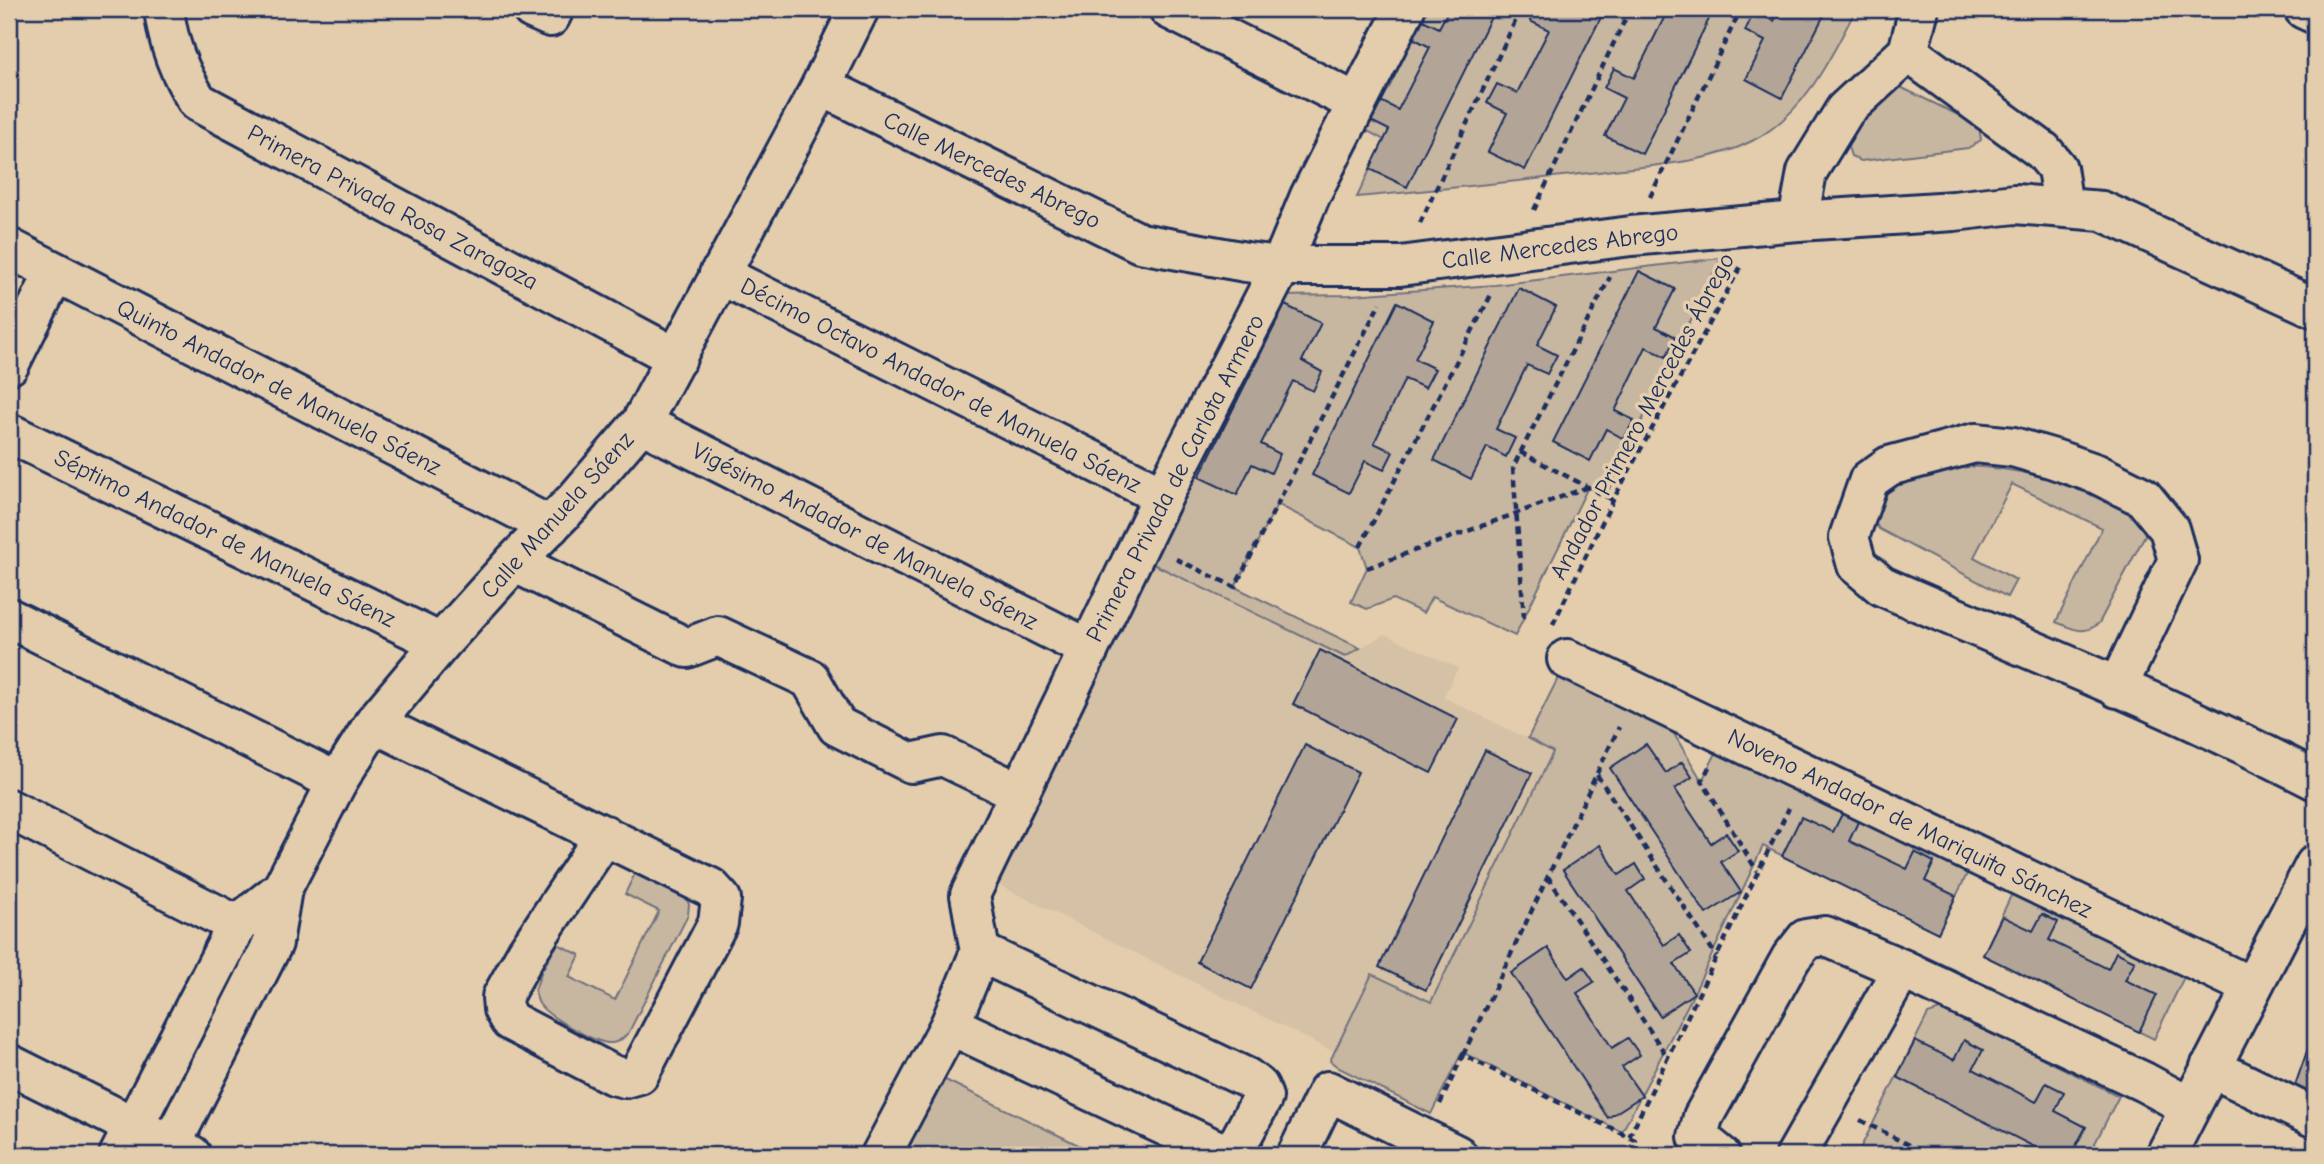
<svg xmlns="http://www.w3.org/2000/svg" width="2324" height="1164" font-family="'Comic Neue',sans-serif">
  <rect width="100%" height="100%" fill="#e4cdac"/>
  <filter id="ink" filterUnits="userSpaceOnUse"><feTurbulence type="fractalNoise" baseFrequency=".0143" numOctaves="2"/><feDisplacementMap in="SourceGraphic" scale="14" xChannelSelector="R" yChannelSelector="G"/><feConvolveMatrix kernelMatrix="1 2 1 2 8 2 1 2 1" color-interpolation-filters="sRGB"/></filter>
  <g filter="url(#ink)">
    <!-- built -->
    <polygon fill="#d5c1a6" points="1149,562 1345,657 1385,634 1458,668 1443,697 1553,751 1431,1002 1372,974 1334,1052 995,883"/>
    <!-- green -->
    <g fill="#c7b6a0" stroke="#71727f" stroke-width="2">
      <path d="M1416,9H1856C1831,58 1804,115 1752,141C1710,163 1652,165 1606,171C1523,181 1440,189 1357,197L1384,140L1357,125Z"/>
      <polygon points="1894,84 1979,125 1981,140 1968,148 1861,161 1851,156 1847,144 1869,100"/>
      <polygon points="1721,258 1606,495 1588,487 1515,636 1432,597 1423,613 1393,599 1367,609 1351,602 1367,568 1360,547 1277,504 1235,587 1360,648 1345,657 1149,562 1275,296 1351,295 1495,285"/>
      <path d="M1966,466C2018,468 2066,479 2113,502C2120,506 2131,509 2137,515C2143,521 2144,527 2145,535L2099,623C2084,636 2073,629 2056,622L2102,528L2012,484L1974,557L2016,580L2007,597L1879,529L1871,516L1877,496L1898,472Z"/>
      <polygon points="1563,668 1661,712 1702,781 1720,745 1971,866 1938,933 1763,846 1694,993 1622,1132 1462,1052 1431,1114 1339,1068 1330,1061 1372,974 1431,1002 1553,752 1528,738"/>
      <path d="M637,869L682,892L689,904L688,915L629,1032C624,1037 620,1042 612,1043C597,1045 549,1017 540,1005C537,1001 536,996 535,990L542,970L558,944L580,955L569,977L615,1000L659,911L625,894Z"/>
      <polygon points="2015,887 2187,971 2154,1039 1983,955"/>
      <polygon points="1943,1009 2119,1096 2089,1155 1857,1155 1928,1014"/>
      <polygon points="927,1071 1099,1155 885,1155"/>
    </g>
    <!-- building -->
    <g fill="#b2a598" stroke="#1b2f5e" stroke-width="2">
      <polygon points="1449,9 1480,9 1492,15 1407,187 1370,169 1389,130 1369,120 1379,100 1398,110 1430,47 1411,37 1421,19 1439,28"/>
      <polygon points="1536,9 1553,9 1558,11 1559,9 1605,9 1525,170 1488,152 1507,113 1487,103 1497,84 1517,93 1549,30 1530,21"/>
      <polygon points="1655,9 1714,9 1642,154 1605,136 1624,98 1604,88 1614,68 1634,78 1666,14"/>
      <polygon points="1780,9 1827,9 1782,98 1746,79 1765,41 1745,31 1754,12 1774,21"/>
      <polygon points="1639,271 1675,289 1656,327 1676,337 1666,357 1646,347 1615,411 1634,420 1624,439 1606,429 1590,461 1553,442"/>
      <polygon points="1519,288 1556,307 1537,345 1557,355 1547,374 1527,365 1496,429 1515,438 1506,457 1487,447 1471,479 1434,460"/>
      <polygon points="1397,302 1434,321 1415,359 1435,369 1425,388 1405,379 1374,443 1393,452 1384,470 1365,461 1349,493 1312,475"/>
      <polygon points="1285,305 1321,323 1302,361 1322,372 1313,391 1293,381 1261,444 1280,454 1271,473 1252,464 1237,495 1199,477"/>
      <polygon points="1320,650 1458,719 1431,773 1293,704"/>
      <polygon points="1646,744 1666,773 1682,762 1692,777 1675,789 1711,843 1726,833 1738,851 1721,862 1741,892 1706,914 1610,768"/>
      <polygon points="1305,745 1358,772 1251,989 1197,962"/>
      <polygon points="1485,750 1532,773 1426,990 1379,967"/>
      <polygon points="1842,814 1858,822 1849,841 1907,869 1915,852 1934,862 1925,881 1956,896 1938,933 1782,856 1801,817 1833,832"/>
      <polygon points="1600,845 1619,875 1636,864 1645,879 1628,891 1664,945 1679,935 1691,953 1674,964 1694,993 1660,1016 1563,870"/>
      <polygon points="2042,914 2058,922 2049,940 2108,969 2116,952 2135,961 2125,980 2157,995 2139,1032 1983,955 2002,916 2033,931"/>
      <polygon points="1548,948 1568,978 1584,967 1594,982 1577,993 1612,1048 1628,1038 1640,1055 1622,1067 1642,1096 1608,1118 1511,973"/>
      <polygon points="2312,1037 2315,1038 2315,1104 2292,1094"/>
      <polygon points="1964,1040 1983,1050 1973,1069 2036,1102 2046,1083 2064,1092 2055,1111 2086,1127 2071,1155 2050,1155 1897,1077 1915,1041 1954,1060"/>
    </g>
    <g fill="none" stroke-linecap="round" stroke-linejoin="round">
      <!-- street casing -->
      <g stroke="#1b2f5e" stroke-width="44">
        <g id="street">
          <path d="M164,9C168,44 179,72 198,102L677,358"/>
          <polyline points="532,9 550,17 554,9"/>
          <polyline points="1169,9 1357,103"/>
          <polyline points="2304,9 2315,14"/>
          <polyline points="1908,52 2043,151 2057,168 2063,206"/>
          <polyline points="821,86 1140,243 1246,262 1281,266 1400,266 1631,236 1798,221 1954,211 2015,204 2102,211 2315,308"/>
          <polyline points="1798,221 1807,172 1845,110 1908,52 1919,9"/>
          <polyline points="9,248 550,526"/>
          <polyline points="719,274 1163,496"/>
          <polyline points="9,365 55,272"/>
          <polyline points="641,423 1089,649"/>
          <polyline points="9,433 441,643"/>
          <polyline points="514,562 687,648 718,636 810,679 837,726 911,763 943,756 1020,793"/>
          <polyline points="9,618 337,782"/>
          <polyline points="1567,659 2252,987"/>
          <path d="M2117,688L2178,560L2169,529L2143,497L2097,474L2054,459L2013,447L1975,443L1889,466L1869,480L1849,537L1857,565L1882,586C2027,649 2175,707 2315,780"/>
          <polyline points="374,723 711,888 721,899 718,923 639,1074 625,1078 613,1075 510,1021 503,1009 502,997 527,952 605,835"/>
          <polyline points="9,809 237,925"/>
          <polyline points="950,1025 1219,1151 1230,1152 1240,1140 1263,1097 1259,1087 1247,1078 980,952"/>
          <polyline points="2210,1067 2315,1118"/>
          <polyline points="881,1155 950,1025 980,952 970,895 1163,496 1281,266 1310,196 1405,9"/>
          <polyline points="1297,1155 1328,1091 1457,1155"/>
          <polyline points="1720,1155 1698,1137 1703,1117 1791,958 1806,939 1825,936 1902,969 2144,1082 2190,1107"/>
          <polyline points="1796,1155 1902,969"/>
          <polyline points="2166,1155 2315,865"/>
        </g>
      </g>
      <!-- secondary casing -->
      <g stroke="#1b2f5e" stroke-width="44">
        <g id="secondary">
          <polyline points="119,1155 237,925 282,889"/>
          <polyline points="166,1155 273,943 282,889 337,782 374,723 441,643 514,562 576,499 641,423 821,86 859,9"/>
        </g>
      </g>
      <!-- primary casing -->
      <g stroke="#1b2f5e" stroke-width="44">
        <polyline id="primary" points="9,1064 191,1155"/>
      </g>
      <!-- path -->
      <g stroke="#1b2f5e" stroke-width="4.5" stroke-dasharray="7 5" stroke-linecap="butt">
        <polyline points="1650,197 1741,9"/>
        <polyline points="1534,210 1630,9"/>
        <polyline points="1420,223 1521,9"/>
        <polyline points="1520,452 1613,500"/>
        <polyline points="1360,547 1492,293"/>
        <polyline points="1176,559 1235,587 1380,303"/>
        <polyline points="1367,568 1588,487"/>
        <polyline points="1524,618 1513,467 1610,277"/>
        <polyline points="1553,624 1613,500 1741,266"/>
        <polyline points="1709,767 1702,781 1757,871"/>
        <polyline points="1597,775 1717,957"/>
        <polyline points="1548,877 1668,1058"/>
        <polyline points="1463,1055 1619,727"/>
        <polyline points="1440,1104 1463,1055 1635,1140 1627,1155"/>
        <polyline points="1860,1120 1928,1155"/>
        <polyline points="1629,1137 1789,808"/>
        <polyline points="1632,1147 1648,1155"/>
        <polyline points="1554,1155 1558,1147 1575,1155"/>
      </g>
      <!-- street -->
      <use href="#street" stroke="#e4cdac" stroke-width="38"/>
      <!-- secondary -->
      <use href="#secondary" stroke="#e4cdac" stroke-width="38"/>
      <!-- primary -->
      <use href="#primary" stroke="#e4cdac" stroke-width="38"/>
    </g>
  </g>
  <g text-anchor="middle" dominant-baseline="central" stroke-width="7" stroke-linejoin="round" paint-order="stroke">
    <!-- street labels -->
    <g font-size="24" fill="#1b2f5e" stroke="#e4cdac">
      <text transform="translate(992 170) rotate(26)">Calle Mercedes Abrego</text>
      <text transform="translate(393 207) rotate(28)">Primera Privada Rosa Zaragoza</text>
      <text transform="translate(1560 246) rotate(-7)">Calle Mercedes Abrego</text>
      <text transform="translate(941 385) rotate(27)">Décimo Octavo Andador de Manuela Sáenz</text>
      <text transform="translate(279 387) rotate(27)">Quinto Andador de Manuela Sáenz</text>
      <text transform="translate(1642 416) rotate(-62)">Andador Primero Mercedes Ábrego</text>
      <text transform="translate(1175 478) rotate(-63)">Primera Privada de Carlota Armero</text>
      <text transform="translate(557 515) rotate(-48)">Calle Manuela Sáenz</text>
      <text transform="translate(865 536) rotate(27)">Vigésimo Andador de Manuela Sáenz</text>
      <text transform="translate(225 538) rotate(26)">Séptimo Andador de Manuela Sáenz</text>
      <text transform="translate(1910 823) rotate(26)">Noveno Andador de Mariquita Sánchez</text>
    </g>
  </g>
  <!-- margin -->
  <rect width="2324" height="1164" fill="none" stroke="#e4cdac" stroke-width="35"/>
  <rect x="18" y="18" width="2289" height="1129" fill="none" stroke="#1b2f5e" stroke-width="2.5" filter="url(#ink)"/>
</svg>
